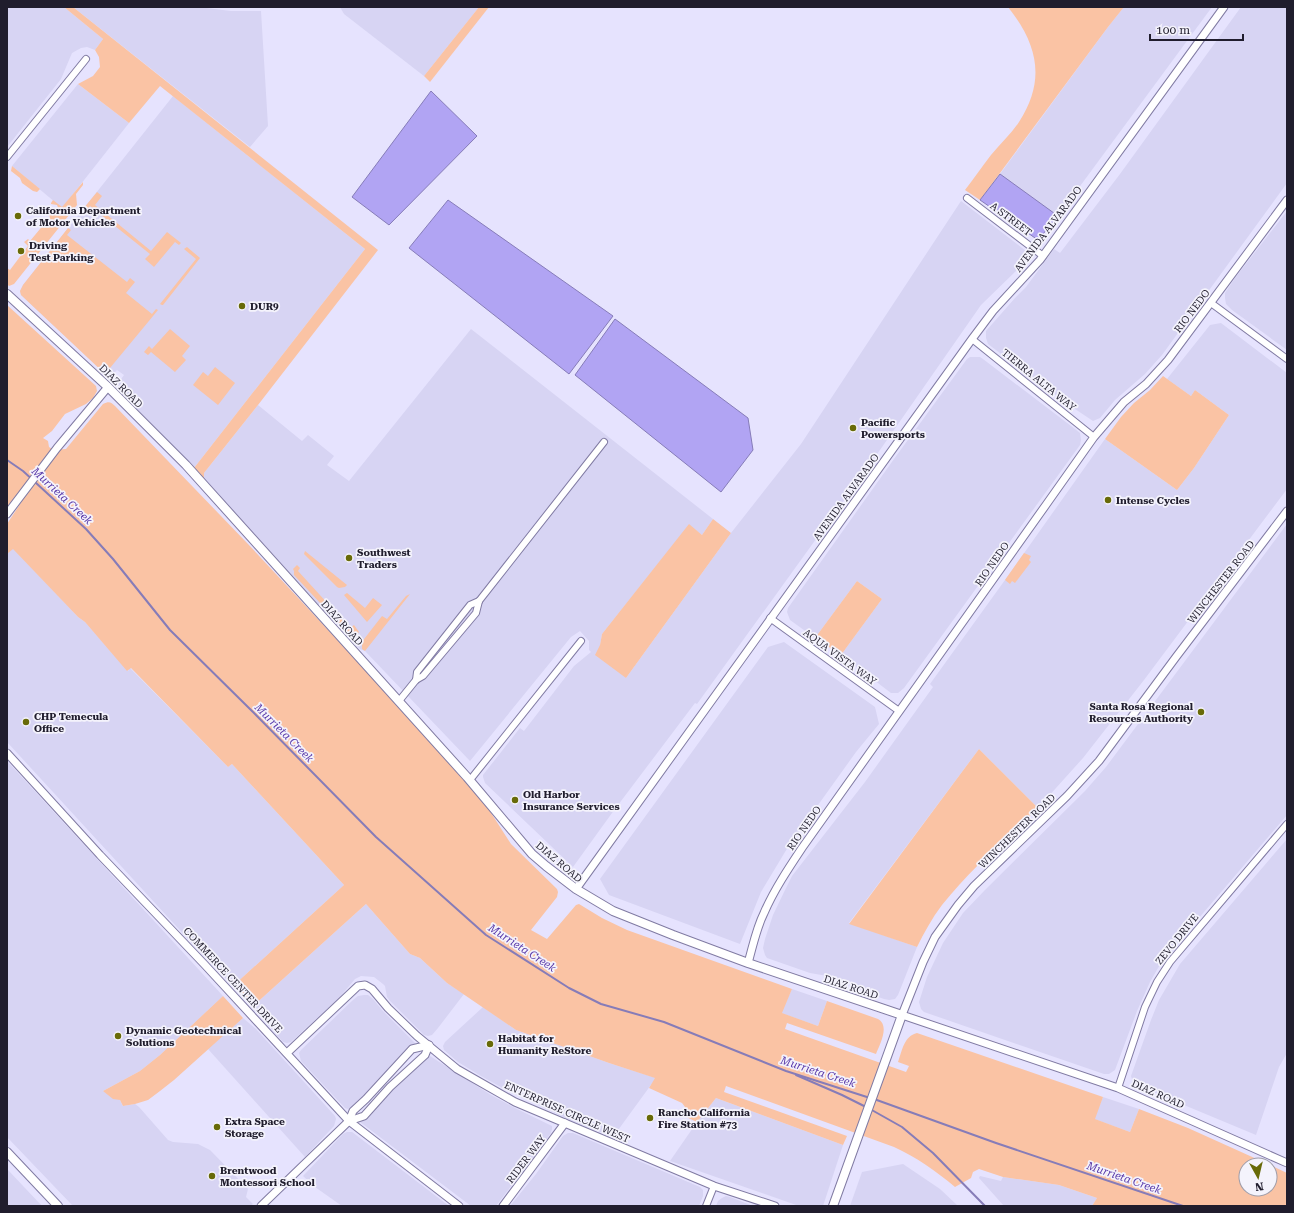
<svg xmlns="http://www.w3.org/2000/svg" width="1294" height="1213" font-family="'Roboto Serif',serif">
  <rect width="100%" height="100%" fill="#e6e3fe"/>
  <!-- built -->
  <g fill="#d7d4f3">
    <polygon points="7,7 64,7 103,39 95,50 87,47 81,48 72,53 61,79 7,147"/>
    <polygon points="73,7 198,7 231,11 261,11 268,126 250,147"/>
    <polygon points="340,7 479,7 424,76 344,14"/>
    <polygon points="1124,7 1212,7 1058,216 1000,174 1108,27"/>
    <polygon points="1241,7 1287,7 1287,183 1162,355 1145,374 1115,400 1100,418 1093,421 1069,405 988,344 986,338 986,331 1015,298 1026,287 1054,249 1060,253 1120,174"/>
    <polygon points="78,84 129,123 62,208 12,166"/>
    <polygon points="173,96 365,249 194,468 118,389 119,382 124,375 117,370 110,377 107,375 21,295 20,291 23,285"/>
    <polygon points="961,201 1030,254 1021,266 981,305 873,460 697,704 695,703 612,813 573,867 485,783 483,777 483,775 520,728 524,731 574,666 591,652 589,650 589,641 580,631 571,637 470,761 365,651 360,649 286,570 204,479 204,473 258,405 302,441 308,435 334,456 327,465 349,481 471,329 713,519 702,535 689,525 602,634 600,645 626,678 731,533 801,444"/>
    <polygon points="1287,211 1287,350 1232,310 1226,304 1225,298 1225,293 1235,278"/>
    <polygon points="1221,323 1287,373 1287,489 1144,680 1083,758 1038,808 979,749 849,923 917,947 898,995 895,999 889,1000 884,999 864,992 854,984 833,977 810,973 767,958 765,955 763,948 765,939 773,915 786,888 792,876 865,782 933,687 930,684 1005,580 1105,439 1177,490 1194,468 1229,415 1195,390 1191,396 1167,379 1210,325"/>
    <polygon points="970,357 980,357 983,359 1075,429 1080,433 1081,440 1080,445 904,688 898,693 891,693 841,655 882,599 857,581 815,638 790,620 787,612 788,608 894,459 967,359"/>
    <polygon points="1287,524 1287,815 1169,953 1158,968 1150,982 1137,1011 1115,1070 1109,1074 1104,1074 924,1012 921,1009 919,1002 927,977 943,943 963,913 985,890 1085,791 1106,767"/>
    <polygon points="13,548 78,617 85,622 128,671 130,668 228,767 232,764 344,885 233,986 200,952 7,742 7,554"/>
    <polygon points="784,642 875,707 879,724 856,752 788,847 761,892 740,944 609,895 600,879 768,647"/>
    <polygon points="7,761 223,996 160,1055 140,1071 103,1091 120,1100 123,1106 135,1104 139,1107 168,1140 173,1142 198,1144 210,1150 248,1189 246,1197 253,1204 250,1206 73,1206 7,1137"/>
    <polygon points="1287,839 1287,1053 1279,1067 1256,1135 1136,1085 1133,1083 1131,1076 1151,1020 1159,1000 1180,964"/>
    <polygon points="366,904 410,954 420,958 447,983 464,994 438,1028 432,1035 428,1036 424,1035 390,1001 387,997 385,986 383,984 374,977 361,976 355,979 339,998 291,1042 287,1043 283,1042 252,1007"/>
    <polygon points="792,989 827,1001 818,1026 781,1013"/>
    <polygon points="364,995 368,995 373,999 382,1010 415,1043 417,1046 417,1048 352,1107 348,1109 345,1108 301,1061 299,1053 301,1050 353,1000 358,996"/>
    <polygon points="483,1007 516,1030 609,1063 656,1078 613,1137 570,1120 508,1091 481,1076 458,1062 444,1050 443,1046 445,1042"/>
    <polygon points="243,1018 256,1029 335,1116 336,1119 334,1126 305,1157 208,1049"/>
    <polygon points="430,1056 491,1095 515,1108 552,1126 552,1129 551,1133 496,1206 471,1206 360,1122 359,1119"/>
    <polygon points="1103,1097 1139,1109 1130,1132 1094,1119"/>
    <polygon points="716,1098 843,1145 823,1206 799,1206 670,1161 697,1122"/>
    <polygon points="347,1132 352,1132 449,1206 342,1206 315,1187 303,1176 343,1134"/>
    <polygon points="568,1133 573,1133 700,1187 703,1190 703,1196 699,1206 510,1206 536,1174 563,1136"/>
    <polygon points="903,1164 940,1189 958,1206 850,1206 862,1172"/>
    <polygon points="7,1169 42,1206 7,1206"/>
    <polygon points="980,1176 1001,1181 1003,1177 1059,1185 1097,1198 1092,1206 1004,1206 979,1178"/>
    <polygon points="726,1196 730,1197 753,1206 716,1206 718,1201 722,1198"/>
  </g>
  <!-- green -->
  <g fill="#fac3a4">
    <polygon points="64,7 73,7 378,250 258,405 204,473 204,479 194,468 365,249 160,86 129,123 78,84 93,76 100,67 99,57 95,50 103,39"/>
    <polygon points="479,7 489,7 430,82 424,76"/>
    <path d="M1008,7H1124L1108,27L980,200L965,190C974,178 982,167 991,155C1000,144 1011,134 1019,122C1046,80 1038,45 1008,7Z"/>
    <polygon points="12,166 40,189 37,192 33,191 22,183 20,178 11,171"/>
    <path d="M83,182V185L76,194L77,205L14,284L9,286L7,284V268L10,270L28,246L24,242L28,239L30,241L50,217L48,214V212C54,216 61,213 57,205L51,204V203L53,200L62,207Z"/>
    <polygon points="97,192 102,196 95,205 151,251 167,232 181,243 179,245 175,242 154,267 145,259 150,254 90,206 87,211 83,209"/>
    <polygon points="68,228 71,230 67,235 127,282 130,278 135,282 126,293 152,314 156,309 158,310 105,374 21,295 20,291 23,285"/>
    <polygon points="187,247 200,258 163,305 162,305 160,304 196,259 184,249"/>
    <path d="M7,305L96,386L97,391L93,398L86,404L65,414L52,431L43,438L48,441L49,447L54,450L66,449L103,404C109,401 111,402 115,406L248,544L399,706L484,802L511,844L557,889L558,892L557,897L531,930L547,939L576,905L579,904L602,918L627,930L792,989L782,1013L818,1026L827,1001L878,1019C890,1026 880,1044 876,1054L787,1023L785,1029L906,1072L909,1066L898,1062C902,1051 904,1036 917,1033L1103,1097L1095,1119L1130,1132L1139,1109L1188,1128L1270,1165H1246V1189H1270V1165L1287,1173V1206H1092L1097,1198L1059,1185L1003,1177L979,1169L973,1172L971,1178L955,1187C936,1171 916,1157 894,1147L726,1086L724,1092L847,1136L843,1145L716,1098L697,1122L686,1117L685,1107L682,1103L649,1088L655,1078L609,1063L516,1030L447,983L420,958L410,954L366,904L252,1007L233,986L344,885L232,764L228,767L131,668L127,671L85,622L78,617L13,549L7,554V524L22,501L15,499L7,510Z"/>
    <polygon points="170,329 190,346 182,356 186,360 175,372 151,352 148,355 144,352 149,346 152,349"/>
    <polygon points="215,367 235,383 218,405 193,385 203,372 208,376"/>
    <polygon points="1163,376 1191,396 1195,390 1229,415 1194,468 1177,490 1105,439 1121,417 1134,403 1150,390"/>
    <polygon points="713,519 731,533 626,678 595,655 600,645 602,634 689,524 702,535"/>
    <polygon points="305,551 347,585 345,587 339,588 337,587 304,554"/>
    <polygon points="1024,553 1031,556 1029,560 1031,562 1015,583 1012,581 1010,584 1005,580"/>
    <polygon points="297,565 300,568 298,571 350,628 354,625 359,632 355,637 351,634 348,633 294,575 294,571 293,569"/>
    <polygon points="857,581 882,599 841,655 815,638"/>
    <polygon points="347,593 365,608 373,598 382,605 367,622 344,595"/>
    <polygon points="410,594 365,651 362,649 362,645 361,643 382,616 387,619 406,596"/>
    <path d="M979,749L1038,808C1005,839 970,870 942,905C932,918 924,933 917,947L849,924Z"/>
    <polygon points="223,996 243,1018 174,1080 160,1091 148,1100 135,1104 123,1106 120,1100 113,1099 103,1091 140,1071 160,1055"/>
  </g>
  <!-- water -->
  <g fill="#b1a4f3" stroke="#867cb8">
    <polygon points="431,91 477,136 389,225 352,197"/>
    <polygon points="1000,174 1058,216 1038,240 980,200"/>
    <polygon points="448,200 613,316 569,374 409,248"/>
    <polygon points="615,319 748,418 753,450 721,492 575,375"/>
  </g>
  <g fill="none" stroke-linecap="round" stroke-linejoin="round">
    <!-- stream -->
    <g stroke="#867cb8" stroke-width="2">
      <polyline points="7,460 23,471 86,529 113,559 170,630 254,713 376,837 486,935 569,988 601,1004 664,1022 786,1071 870,1098"/>
      <polyline points="796,1075 842,1095 866,1107"/>
      <polyline points="874,1099 996,1143 1183,1206"/>
      <polyline points="870,1109 902,1127 933,1153 985,1206"/>
    </g>
    <!-- minor casing -->
    <g stroke="#817ba3" stroke-width="8">
      <g id="minor">
        <polyline points="7,157 86,59"/>
        <polyline points="967,198 1043,256"/>
        <polyline points="1211,303 1287,359"/>
        <polyline points="972,339 1094,437"/>
        <polyline points="770,618 899,711"/>
        <polyline points="416,680 417,672 470,605 479,601"/>
        <polyline points="399,701 416,680 423,676 476,613 479,601 604,442"/>
        <polyline points="470,780 581,641"/>
        <polyline points="1118,1088 1145,1007 1157,982 1170,962 1287,824"/>
        <polyline points="706,1206 714,1186"/>
      </g>
    </g>
    <!-- tertiary casing -->
    <g stroke="#817ba3" stroke-width="9">
      <g id="tertiary">
        <polyline points="1287,511 1176,657 1099,761 1067,796 974,886 958,905 935,937 923,962 902,1015 1118,1088 1287,1163"/>
        <polyline points="7,514 57,448 108,387"/>
        <polyline points="7,753 100,855 205,965 349,1121 459,1206"/>
        <polyline points="576,889 972,339 993,311 1040,260 1224,7"/>
        <path d="M748,963C753,946 756,929 764,913C774,890 788,869 802,848L1048,502L1094,437L1124,402L1146,384L1168,360L1287,200"/>
        <polyline points="287,1053 358,986 365,985 372,989 388,1008 417,1036 457,1069 515,1102 714,1186 775,1206"/>
        <polyline points="349,1121 353,1111 366,1099 412,1049 429,1045"/>
        <polyline points="261,1206 349,1121 364,1116 390,1087 425,1055 429,1045"/>
        <polyline points="503,1206 565,1123"/>
      </g>
    </g>
    <!-- secondary casing -->
    <g stroke="#817ba3" stroke-width="10">
      <g id="secondary">
        <polyline points="7,294 108,387 186,465 467,777 532,854 546,866 576,889 613,911 673,935 748,963 902,1015 833,1206"/>
        <polyline points="7,1152 58,1206"/>
      </g>
    </g>
    <!-- minor -->
    <use href="#minor" stroke="#fff" stroke-width="6"/>
    <!-- tertiary -->
    <use href="#tertiary" stroke="#fff" stroke-width="7"/>
    <!-- secondary -->
    <use href="#secondary" stroke="#fff" stroke-width="8"/>
  </g>
  <!-- markers -->
  <g fill="#686a08" stroke="#f4f3fc" stroke-width="1.5">
    <circle cx="18" cy="216" r="4"/>
    <circle cx="21" cy="251" r="4"/>
    <circle cx="242" cy="306" r="4"/>
    <circle cx="853" cy="428" r="4"/>
    <circle cx="1108" cy="500" r="4"/>
    <circle cx="349" cy="558" r="4"/>
    <circle cx="1201" cy="712" r="4"/>
    <circle cx="26" cy="722" r="4"/>
    <circle cx="515" cy="800" r="4"/>
    <circle cx="118" cy="1036" r="4"/>
    <circle cx="490" cy="1044" r="4"/>
    <circle cx="650" cy="1118" r="4"/>
    <circle cx="217" cy="1127" r="4"/>
    <circle cx="212" cy="1176" r="4"/>
  </g>
  <g text-anchor="middle" dominant-baseline="central" stroke-width="3.5" stroke-linejoin="round" paint-order="stroke">
    <!-- poi labels -->
    <g font-size="10" font-weight="bold" fill="#201d2d" stroke="#f4f3fc" text-anchor="start">
      <text x="26" y="210">California Department<tspan x="26" dy="12">of Motor Vehicles</tspan></text>
      <text x="29" y="245">Driving<tspan x="29" dy="12">Test Parking</tspan></text>
      <text x="250" y="306">DUR9</text>
      <text x="861" y="422">Pacific<tspan x="861" dy="12">Powersports</tspan></text>
      <text x="1116" y="500">Intense Cycles</text>
      <text x="357" y="552">Southwest<tspan x="357" dy="12">Traders</tspan></text>
      <text x="1193" y="706" text-anchor="end">Santa Rosa Regional<tspan x="1193" dy="12">Resources Authority</tspan></text>
      <text x="34" y="716">CHP Temecula<tspan x="34" dy="12">Office</tspan></text>
      <text x="523" y="794">Old Harbor<tspan x="523" dy="12">Insurance Services</tspan></text>
      <text x="126" y="1030">Dynamic Geotechnical<tspan x="126" dy="12">Solutions</tspan></text>
      <text x="498" y="1038">Habitat for<tspan x="498" dy="12">Humanity ReStore</tspan></text>
      <text x="658" y="1112">Rancho California<tspan x="658" dy="12">Fire Station #73</tspan></text>
      <text x="225" y="1121">Extra Space<tspan x="225" dy="12">Storage</tspan></text>
      <text x="220" y="1170">Brentwood<tspan x="220" dy="12">Montessori School</tspan></text>
    </g>
    <!-- street labels -->
    <g font-size="10" fill="#201d2d" stroke="#f4f3fc">
      <text transform="translate(1011 219) rotate(37)">A STREET</text>
      <text transform="translate(1048 229) rotate(-53)">AVENIDA ALVARADO</text>
      <text transform="translate(1192 311) rotate(-53)">RIO NEDO</text>
      <text transform="translate(1039 380) rotate(39)">TIERRA ALTA WAY</text>
      <text transform="translate(121 386) rotate(45)">DIAZ ROAD</text>
      <text transform="translate(846 497) rotate(-54)">AVENIDA ALVARADO</text>
      <text transform="translate(992 564) rotate(-55)">RIO NEDO</text>
      <text transform="translate(1221 582) rotate(-52)">WINCHESTER ROAD</text>
      <text transform="translate(342 623) rotate(48)">DIAZ ROAD</text>
      <text transform="translate(840 657) rotate(36)">AQUA VISTA WAY</text>
      <text transform="translate(804 828) rotate(-55)">RIO NEDO</text>
      <text transform="translate(1017 831) rotate(-44)">WINCHESTER ROAD</text>
      <text transform="translate(559 862) rotate(40)">DIAZ ROAD</text>
      <text transform="translate(1177 939) rotate(-51)">ZEVO DRIVE</text>
      <text transform="translate(233 980) rotate(47)">COMMERCE CENTER DRIVE</text>
      <text transform="translate(851 987) rotate(18)">DIAZ ROAD</text>
      <text transform="translate(1158 1094) rotate(24)">DIAZ ROAD</text>
      <text transform="translate(567 1112) rotate(24)">ENTERPRISE CIRCLE WEST</text>
      <text transform="translate(526 1159) rotate(-53)">RIDER WAY</text>
    </g>
    <!-- water labels -->
    <g font-size="11" font-style="italic" fill="#5838a8" stroke="#f4f3fc">
      <text transform="translate(62 496) rotate(43)">Murrieta Creek</text>
      <text transform="translate(284 733) rotate(45)">Murrieta Creek</text>
      <text transform="translate(522 948) rotate(33)">Murrieta Creek</text>
      <text transform="translate(818 1072) rotate(18)">Murrieta Creek</text>
      <text transform="translate(1124 1178) rotate(19)">Murrieta Creek</text>
    </g>
  </g>
  <!-- border -->
  <rect width="1294" height="1213" fill="none" stroke="#201d2d" stroke-width="16"/>
  <!-- north arrow -->
  <g transform="translate(1258 1177) rotate(172)"><circle r="19" fill="#f4f3fc" stroke="#9f9da9"/>
  <path d="M0-3L7 15L0 10L-7 15Z" fill="#686a08"/>
  <text y="-6" font-size="11" font-weight="bold" text-anchor="middle" fill="#201d2d">N</text>
  </g>
  <!-- scale -->
  <path d="M1150 34v6h93v-6" fill="none" stroke="#201d2d" stroke-width="2"/>
  <text x="1156" y="34" font-size="12" fill="#201d2d" stroke="#f4f3fc" stroke-width="3" paint-order="stroke">100 m</text>
</svg>
